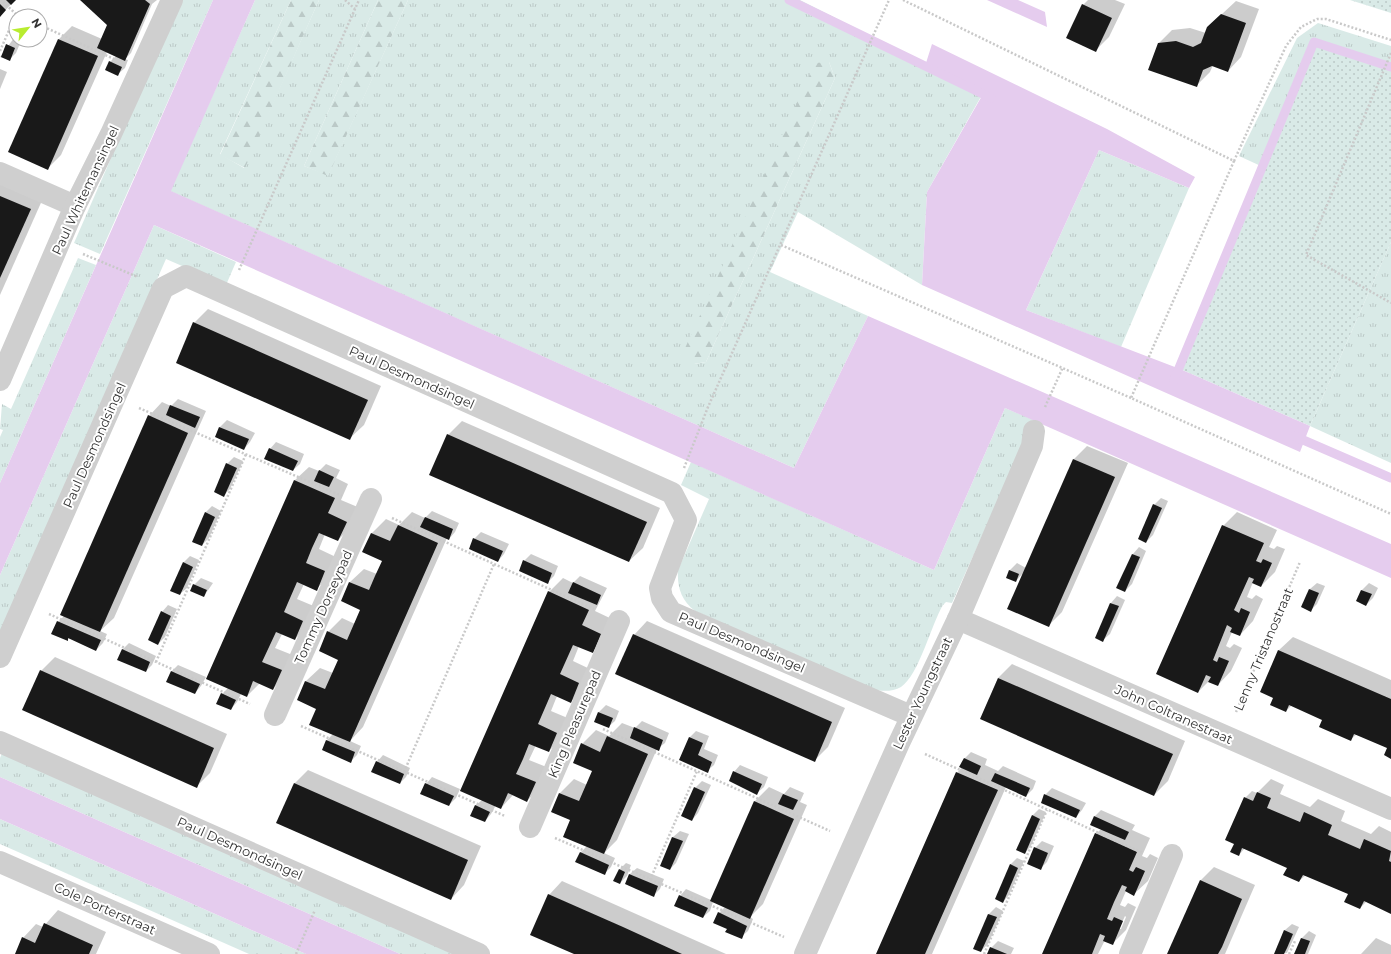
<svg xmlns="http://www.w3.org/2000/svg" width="1391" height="954" font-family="Montserrat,sans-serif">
  <defs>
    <pattern id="grass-tufts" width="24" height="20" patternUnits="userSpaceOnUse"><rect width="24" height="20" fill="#d9eae7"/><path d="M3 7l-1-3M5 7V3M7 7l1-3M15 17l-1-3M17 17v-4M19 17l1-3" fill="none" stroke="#bbc9c7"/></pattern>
    <pattern id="forest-firs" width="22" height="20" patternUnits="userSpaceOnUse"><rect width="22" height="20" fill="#d9eae7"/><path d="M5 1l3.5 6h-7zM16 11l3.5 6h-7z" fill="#bbc9c7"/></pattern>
    <pattern id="park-dots" width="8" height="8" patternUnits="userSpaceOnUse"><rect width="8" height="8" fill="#d9eae7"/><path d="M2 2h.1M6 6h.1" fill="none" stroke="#bbc9c7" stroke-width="1.8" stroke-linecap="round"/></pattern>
  </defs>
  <rect width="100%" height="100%" fill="#fff"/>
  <!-- grass -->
  <g fill="url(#grass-tufts)" fill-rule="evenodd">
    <polygon points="180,0 213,0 100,254 74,243"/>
    <path d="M255,0H291L220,154L244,168L319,0H378L304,166L328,175L408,0H800L983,93L927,192L922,285L798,212L770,272L868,316L794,468L170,191ZM829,62L835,78L706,362L694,364Z"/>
    <polygon points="1318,23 1391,46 1391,64 1319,40 1263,167 1239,156 1297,38"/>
    <polygon points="1099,150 1189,188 1121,347 1026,310"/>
    <polygon points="154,225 236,262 226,285 166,259 0,635 0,575"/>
    <polygon points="1391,242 1391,463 1310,426"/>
    <polygon points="78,258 96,265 0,483 0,437 3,430 0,429 2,404 11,409"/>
    <path d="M1005,408L1034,420L952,603L946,602L943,605C931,625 919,675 901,687C893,692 882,691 874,690L695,611C681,600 677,587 678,570L709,499L681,485L691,462L934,570Z"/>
    <polygon points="2,753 458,954 400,954 0,777 0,758"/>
    <polygon points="0,819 306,954 249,954 0,844"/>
  </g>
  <!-- forest -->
  <g fill="url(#forest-firs)">
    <polygon points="291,0 319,0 245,168 220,155"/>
    <polygon points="378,0 408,0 328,176 304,166"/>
    <polygon points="829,62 835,78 706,362 694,364 681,357 815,63"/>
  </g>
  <!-- park -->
  <g fill="url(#park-dots)">
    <polygon points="1350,0 1391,0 1391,13"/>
    <polygon points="1319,40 1391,64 1391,242 1310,426 1180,369 1263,167"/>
  </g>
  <!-- water -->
  <g fill="#e5ccee">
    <polygon points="213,0 255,0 171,191 794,468 868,316 1391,544 1391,578 1005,408 934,570 154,225 0,575 0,483"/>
    <polygon points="987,0 1018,0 1045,12 1047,27"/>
    <polygon points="932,44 1107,129 1195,177 1189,188 1099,150 1026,310 1180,369 1310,426 1300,452 922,285 927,192 983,94 926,63"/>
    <polygon points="0,777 400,954 306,954 0,819"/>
  </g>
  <!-- shadow -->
  <g fill="#0003" fill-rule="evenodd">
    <polygon points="0,0 15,0 0,16"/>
    <polygon points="82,0 157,0 152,4 131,53 125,59 128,60 125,68 118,74 110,62 116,56 107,52 61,155 48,168 58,40 72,26 102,39 110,23"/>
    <polygon points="1088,0 1115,0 1125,4 1109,37 1095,51 1083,5"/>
    <polygon points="1236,1 1259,9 1241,57 1228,71 1213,65 1210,72 1196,86 1159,43 1172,30 1190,28 1206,33 1208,27"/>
    <polygon points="14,38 21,41 16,53 9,60 0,57"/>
    <polygon points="0,69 7,72 0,89"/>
    <polygon points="0,183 44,196 0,295"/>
    <polygon points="208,309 381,386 364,425 350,438 194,323"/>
    <polygon points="178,399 206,411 114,618 100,631 107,634 103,643 96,650 70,638 67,640 58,622 64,616 149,416 162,402 171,406"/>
    <polygon points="227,420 255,433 250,442 244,449 216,436 220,427"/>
    <polygon points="462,421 660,508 643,548 629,561 448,435"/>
    <polygon points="276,442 304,454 300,464 293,470 270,449"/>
    <polygon points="1087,446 1128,463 1062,612 1048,626 1024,572 1016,581 1007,577 1010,570 1017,563 1026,568 1074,459"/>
    <polygon points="234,457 243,461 230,489 223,496 227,464"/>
    <polygon points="326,464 340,470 336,478 348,484 341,500 360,508 352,526 338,540 325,534 319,549 338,558 330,576 316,589 304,584 297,599 316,607 308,626 295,639 282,634 275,648 295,656 286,675 273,689 260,683 247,696 241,694 237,702 231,709 222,694 228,688 208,679 295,480 309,467 319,471"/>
    <polygon points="1161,498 1168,501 1153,535 1146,542 1154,505"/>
    <polygon points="212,506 221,511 209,538 202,545 205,513"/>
    <polygon points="432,511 459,523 455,532 449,539 447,538 363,727 350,741 361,746 357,755 350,762 323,750 327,740 333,734 317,708 298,699 306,681 320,668 333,673 340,659 328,632 342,618 355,624 362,609 342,601 350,582 364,569 377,574 383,560 364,551 372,533 386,519 399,525 412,512 425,518"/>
    <polygon points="1237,512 1277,530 1269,547 1274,549 1277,546 1285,549 1275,572 1261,586 1253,582 1247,597 1252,599 1256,595 1263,599 1253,621 1240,635 1232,632 1226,646 1230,648 1234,644 1242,648 1231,671 1218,685 1209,681 1198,692 1223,526"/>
    <polygon points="481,532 509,544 504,554 498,561 474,539"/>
    <polygon points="1139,547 1146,551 1132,584 1125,591 1118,588 1133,554"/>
    <polygon points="531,554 558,566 554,576 547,583 524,561"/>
    <polygon points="190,556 199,560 187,588 180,594 184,562"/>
    <polygon points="580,576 607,588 595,611 614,620 606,638 592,652 579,646 573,661 592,670 584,688 571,702 557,696 551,711 570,719 562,738 549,751 536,745 529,760 549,768 541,787 527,801 513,795 501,808 496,805 491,814 485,821 475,806 482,800 549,592 563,578 573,583"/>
    <polygon points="201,578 213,583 204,596 194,585"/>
    <polygon points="1317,583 1325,586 1317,604 1310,611 1310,589"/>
    <polygon points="1369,583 1378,588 1373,598 1366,605 1357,600 1362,590"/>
    <polygon points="1117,596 1125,600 1110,634 1103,640 1096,637 1111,603"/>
    <polygon points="168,605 177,609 165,637 158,644 162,612"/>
    <polygon points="647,621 845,708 828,747 814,761 634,635"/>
    <polygon points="1293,637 1391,680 1391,757 1388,748 1357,734 1350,740 1323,719 1292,705 1286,711 1274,697 1261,692 1279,650"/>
    <polygon points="129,643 156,656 152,665 146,671 122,650"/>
    <polygon points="55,657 227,734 210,773 196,787 41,671"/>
    <polygon points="1012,664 1185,741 1168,781 1154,795 981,718 998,678"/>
    <polygon points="178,665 206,677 201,686 195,693 171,672"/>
    <polygon points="606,705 619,711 615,721 608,727 595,721 599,712"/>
    <polygon points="642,721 669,733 665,743 657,749 617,840 604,853 615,858 611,867 604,874 577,862 581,852 587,846 571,820 552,812 560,793 574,779 587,785 593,771 582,744 596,730 609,736 622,723 635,728"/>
    <polygon points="696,731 709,736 704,749 718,755 714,765 707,771 680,759 690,737"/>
    <polygon points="971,752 987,759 985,765 998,771 1003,766 1036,781 1033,789 1026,796 1006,787 932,954 877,954 957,773 962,767 964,759"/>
    <polygon points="383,755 410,768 406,777 400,783 377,762"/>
    <polygon points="740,765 768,777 764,787 757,793 734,772"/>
    <polygon points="308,770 481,846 464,885 451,899 277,823 295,783"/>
    <polygon points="432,777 460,789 456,798 449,805 426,784"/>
    <polygon points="1271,779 1284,785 1280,794 1310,807 1318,799 1345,811 1341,821 1371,834 1379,826 1391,832 1391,912 1367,901 1360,908 1349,894 1306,875 1299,881 1288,867 1245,848 1239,855 1235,843 1245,798 1252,791 1257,793"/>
    <polygon points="702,781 711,785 698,813 692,820 695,788"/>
    <polygon points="769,787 784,794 790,787 804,793 800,802 807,805 763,904 750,917 753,919 748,931 741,937 728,928 719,913 725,907 713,902 710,911 703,917 680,896 686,889 711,900 755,801"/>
    <polygon points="1052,788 1086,803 1082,810 1076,817 1045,795"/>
    <polygon points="1039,809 1046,812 1031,846 1025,853 1032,816"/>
    <path d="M1101,810L1135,825L1132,830L1150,838L1142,856L1147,858L1150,854L1158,858L1148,881L1134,894L1126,891L1120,905L1125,907L1128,903L1136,907L1126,930L1112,944L1105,940L1098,954H1043L1096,834L1101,829L1095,816ZM1125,916L1126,917L1121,929H1119Z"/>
    <polygon points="680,831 689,834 676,863 670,869 661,865 673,837"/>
    <polygon points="1042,841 1054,846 1047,862 1040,869 1035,848"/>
    <polygon points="1017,858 1024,861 1009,895 1003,902 1010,865"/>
    <polygon points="626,863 631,865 627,876 620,883 620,869"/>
    <polygon points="1214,867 1255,885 1225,954 1168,954 1200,881"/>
    <polygon points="637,868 664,879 660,889 653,896 626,884 630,874"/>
    <polygon points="562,881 726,954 576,954 549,895"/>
    <polygon points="996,907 1003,911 988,944 981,951 974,948 989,914"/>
    <polygon points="58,910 106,932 96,954 16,954 23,938 36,924 43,927"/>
    <polygon points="1292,924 1299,927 1287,953 1275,954 1285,930"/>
    <polygon points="1309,931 1316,935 1308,954 1295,954 1302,938"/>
    <polygon points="1376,938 1391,945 1391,954 1361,954"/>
    <polygon points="998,941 1014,948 1011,954 988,954 991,948"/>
  </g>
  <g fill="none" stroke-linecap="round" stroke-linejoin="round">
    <!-- stream -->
    <g stroke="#e5ccee" stroke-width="9">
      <polyline points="789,0 991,98"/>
      <polyline points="1174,380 1314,42 1391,67"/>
      <polyline points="1294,436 1391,478"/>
    </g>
  </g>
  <!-- building -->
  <g fill="#191919">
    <polygon points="6,0 16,0 11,5"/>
    <polygon points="80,0 145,0 150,4 125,61 97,48 107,25"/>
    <polygon points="0,4 6,10 0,17"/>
    <polygon points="1082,4 1112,18 1096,52 1066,38"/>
    <polygon points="1221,14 1246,23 1228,72 1212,66 1203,70 1197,87 1148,70 1158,43 1176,41 1193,47 1201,43 1207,27"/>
    <polygon points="58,39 98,56 48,170 8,152"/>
    <polygon points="6,44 15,48 10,61 1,57"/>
    <polygon points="109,61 122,67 118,76 105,70"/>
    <polygon points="0,196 31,209 0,278"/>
    <polygon points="193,322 368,400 350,440 176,363"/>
    <polygon points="170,405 200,417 195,428 166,415"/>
    <polygon points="148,415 188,433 100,632 60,615"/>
    <polygon points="219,427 249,439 244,450 215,437"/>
    <polygon points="447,434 647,522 629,562 429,475"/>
    <polygon points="269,448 298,461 293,471 264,459"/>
    <polygon points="1073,459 1115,477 1049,627 1007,609"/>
    <polygon points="226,463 237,468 224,497 214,492"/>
    <polygon points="319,470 334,477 329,487 314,481"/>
    <polygon points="294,480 335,498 328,513 347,522 338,541 319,533 312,548 306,563 325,571 317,591 297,582 284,612 303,621 295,640 276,632 262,662 282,670 273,690 253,681 247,697 206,679"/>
    <polygon points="1153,504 1162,508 1146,543 1138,539"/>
    <polygon points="205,512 215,517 202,546 192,542"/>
    <polygon points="425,517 453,529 449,540 420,527"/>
    <polygon points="398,525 438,543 350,742 309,725 316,709 297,700 305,681 325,689 338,660 319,651 327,631 347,640 360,610 341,601 349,582 369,590 375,576 382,561 362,552 371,533 390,541"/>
    <polygon points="1222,525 1264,543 1256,561 1261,563 1263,559 1272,563 1261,587 1252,583 1254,579 1249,577 1234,610 1239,613 1241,608 1250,612 1240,636 1230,632 1232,628 1227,625 1213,660 1217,662 1219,657 1229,661 1218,686 1208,682 1211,677 1206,675 1198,693 1156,674"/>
    <polygon points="473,538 503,551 498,562 469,549"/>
    <polygon points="1132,554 1140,557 1125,592 1116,588"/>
    <polygon points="523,560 552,573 548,584 519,571"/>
    <polygon points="183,562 193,567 180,595 170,591"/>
    <polygon points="1009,570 1019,574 1016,582 1006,578"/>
    <polygon points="573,582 601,595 597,605 568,593"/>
    <polygon points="193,584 207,590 204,597 190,591"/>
    <polygon points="1309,589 1319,593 1311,612 1301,607"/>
    <polygon points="1361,590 1372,594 1366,606 1356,601"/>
    <polygon points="548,591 589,610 582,625 601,634 593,653 573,645 560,674 579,683 571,703 551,694 538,724 557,733 549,752 529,744 523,759 516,774 536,782 527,802 508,793 501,809 460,791"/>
    <polygon points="1110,603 1119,606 1103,642 1095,638"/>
    <polygon points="161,611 171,616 158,645 148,640"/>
    <polygon points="57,621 101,640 96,651 68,638 68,641 51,634"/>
    <polygon points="633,634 832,722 815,762 615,674"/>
    <polygon points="122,649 150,662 146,672 117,660"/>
    <polygon points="1278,650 1391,699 1391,759 1384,755 1387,748 1354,734 1351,741 1319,727 1322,720 1289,705 1286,712 1270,705 1273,698 1260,692"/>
    <polygon points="40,670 214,748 197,788 22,710"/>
    <polygon points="171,671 200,684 195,694 166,682"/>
    <polygon points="998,678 1173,754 1154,796 980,719"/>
    <polygon points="221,693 236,700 231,710 216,704"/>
    <polygon points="598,712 613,718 609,728 594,722"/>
    <polygon points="634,727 663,740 659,751 630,738"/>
    <polygon points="607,736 648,754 604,854 563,837 570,820 551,812 559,793 579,801 592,771 573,763 581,743 600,752"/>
    <polygon points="689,737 703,743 698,755 712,762 708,773 679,760"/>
    <polygon points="326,740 355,752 351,763 322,750"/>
    <polygon points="964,758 981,766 977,775 959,767"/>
    <polygon points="376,761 404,774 400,784 371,772"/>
    <polygon points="733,771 762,784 757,795 729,781"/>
    <polygon points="956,772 998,790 986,816 925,954 876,954"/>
    <polygon points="995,773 1030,788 1026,797 991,781"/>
    <polygon points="294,783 468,860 451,900 276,823"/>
    <polygon points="425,783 454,796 449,806 420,794"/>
    <polygon points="694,787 705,792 692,821 681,816"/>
    <polygon points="1257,792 1271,798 1267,808 1300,822 1304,812 1332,825 1328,835 1360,849 1364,839 1391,851 1389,861 1391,862 1391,914 1364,901 1360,909 1344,902 1348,894 1303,875 1299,882 1283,875 1287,868 1242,848 1239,856 1230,852 1234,844 1225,840 1244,797 1253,801"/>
    <polygon points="783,794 798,800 793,810 778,804"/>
    <polygon points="1044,794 1080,810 1076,818 1041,803"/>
    <polygon points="754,801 794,819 750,919 710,901"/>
    <polygon points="475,805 490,812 485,822 470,816"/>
    <polygon points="1032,815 1040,819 1025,854 1016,850"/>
    <polygon points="1094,816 1129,832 1125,840 1090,825"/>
    <polygon points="1095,833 1137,852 1129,870 1133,872 1136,867 1145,871 1134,896 1125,891 1127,887 1122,885 1114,902 1107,919 1112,921 1114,917 1123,921 1113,945 1103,941 1105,936 1100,934 1092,954 1042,954"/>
    <polygon points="672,837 683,841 670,870 660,866"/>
    <polygon points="1034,847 1048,853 1041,870 1027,864"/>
    <polygon points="580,852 609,865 605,875 575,862"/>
    <polygon points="1010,864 1018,868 1003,903 995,899"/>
    <polygon points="619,869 625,872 620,884 613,881"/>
    <polygon points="629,874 658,886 654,897 625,884"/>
    <polygon points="1200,880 1242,899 1222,947 1218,954 1167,954"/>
    <polygon points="548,894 623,927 682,954 574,954 530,935"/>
    <polygon points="679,895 708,908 703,918 674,906"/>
    <polygon points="718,912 747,926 742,939 725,932 727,929 713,923"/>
    <polygon points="988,914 997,917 981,952 973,949"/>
    <polygon points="44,923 93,945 89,954 15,954 22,937 35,943"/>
    <polygon points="1284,930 1293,934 1287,948 1284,954 1274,954"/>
    <polygon points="1301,938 1310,941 1305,954 1294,954"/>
    <polygon points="990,947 1007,954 987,954"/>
  </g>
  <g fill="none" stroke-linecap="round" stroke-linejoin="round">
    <!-- path -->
    <g stroke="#c9c9c9" stroke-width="2.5" stroke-dasharray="2 2" stroke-linecap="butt">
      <polyline points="345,0 355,9"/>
      <polyline points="903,0 1234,161 1131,398 1391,514"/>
      <polyline points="16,14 21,16"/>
      <polyline points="40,25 114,59"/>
      <polyline points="0,51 16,14 1,0"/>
      <polyline points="1391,53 1306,255 1391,303"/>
      <polyline points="1234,161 1286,46 1301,27 1317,19 1326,19 1391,40"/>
      <polyline points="781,245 1131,398"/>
      <polyline points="83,254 138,277"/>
      <polyline points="239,270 359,0"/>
      <polyline points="1045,407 1063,367"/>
      <polyline points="139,408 342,496"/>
      <polyline points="684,468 708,407 889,0"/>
      <polyline points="392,518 594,609"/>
      <polyline points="49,614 250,704"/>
      <polyline points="156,662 246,454"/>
      <polyline points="1236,712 1300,562"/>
      <polyline points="301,726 505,816"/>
      <polyline points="603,729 830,831"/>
      <polyline points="925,754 1143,853"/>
      <polyline points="404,772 494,564"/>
      <polyline points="555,838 784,937"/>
      <polyline points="650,880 697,771"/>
      <polyline points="296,954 315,910"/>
      <polyline points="984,954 1047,810"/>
      <polyline points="1289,954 1295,941"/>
    </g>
    <!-- minor -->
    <g stroke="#cfcfcf" stroke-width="22">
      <polyline points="0,173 75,206"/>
      <polyline points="0,380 75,206 111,134 172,0"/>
      <polyline points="958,619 1391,809"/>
      <polyline points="0,657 163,288 186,276 672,493 686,520 660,588 662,598 671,612 911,716"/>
      <polyline points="275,715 371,499"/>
      <polyline points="0,742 479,954"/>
      <polyline points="530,827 619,621"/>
      <polyline points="0,862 209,954"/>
      <polyline points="805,954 899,743 958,619 1032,446 1034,431"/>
      <polyline points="1130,954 1172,855"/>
    </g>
  </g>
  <g text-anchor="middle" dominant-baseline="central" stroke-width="4" stroke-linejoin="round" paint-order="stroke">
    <!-- street labels -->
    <g font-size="13" fill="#323232" stroke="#fff">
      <text transform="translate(85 190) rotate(-65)">Paul Whitemansingel</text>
      <text transform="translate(412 377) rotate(24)">Paul Desmondsingel</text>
      <text transform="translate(94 445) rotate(-66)">Paul Desmondsingel</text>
      <text transform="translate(323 607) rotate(-66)">Tommy Dorseypad</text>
      <text transform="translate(742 642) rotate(23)">Paul Desmondsingel</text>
      <text transform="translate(1263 649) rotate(-67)">Lenny Tristanostraat</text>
      <text transform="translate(922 693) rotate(-65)">Lester Youngstraat</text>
      <text transform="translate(1174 714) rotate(24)">John Coltranestraat</text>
      <text transform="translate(574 724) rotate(-67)">King Pleasurepad</text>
      <text transform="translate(240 848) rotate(24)">Paul Desmondsingel</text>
      <text transform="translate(105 908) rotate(24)">Cole Porterstraat</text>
    </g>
  </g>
  <!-- north arrow -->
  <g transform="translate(28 28) rotate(60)"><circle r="19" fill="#ffffff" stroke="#adadad"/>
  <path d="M0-3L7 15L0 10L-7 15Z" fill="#b8ec30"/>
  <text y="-6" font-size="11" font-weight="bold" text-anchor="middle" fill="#323232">N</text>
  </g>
</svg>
